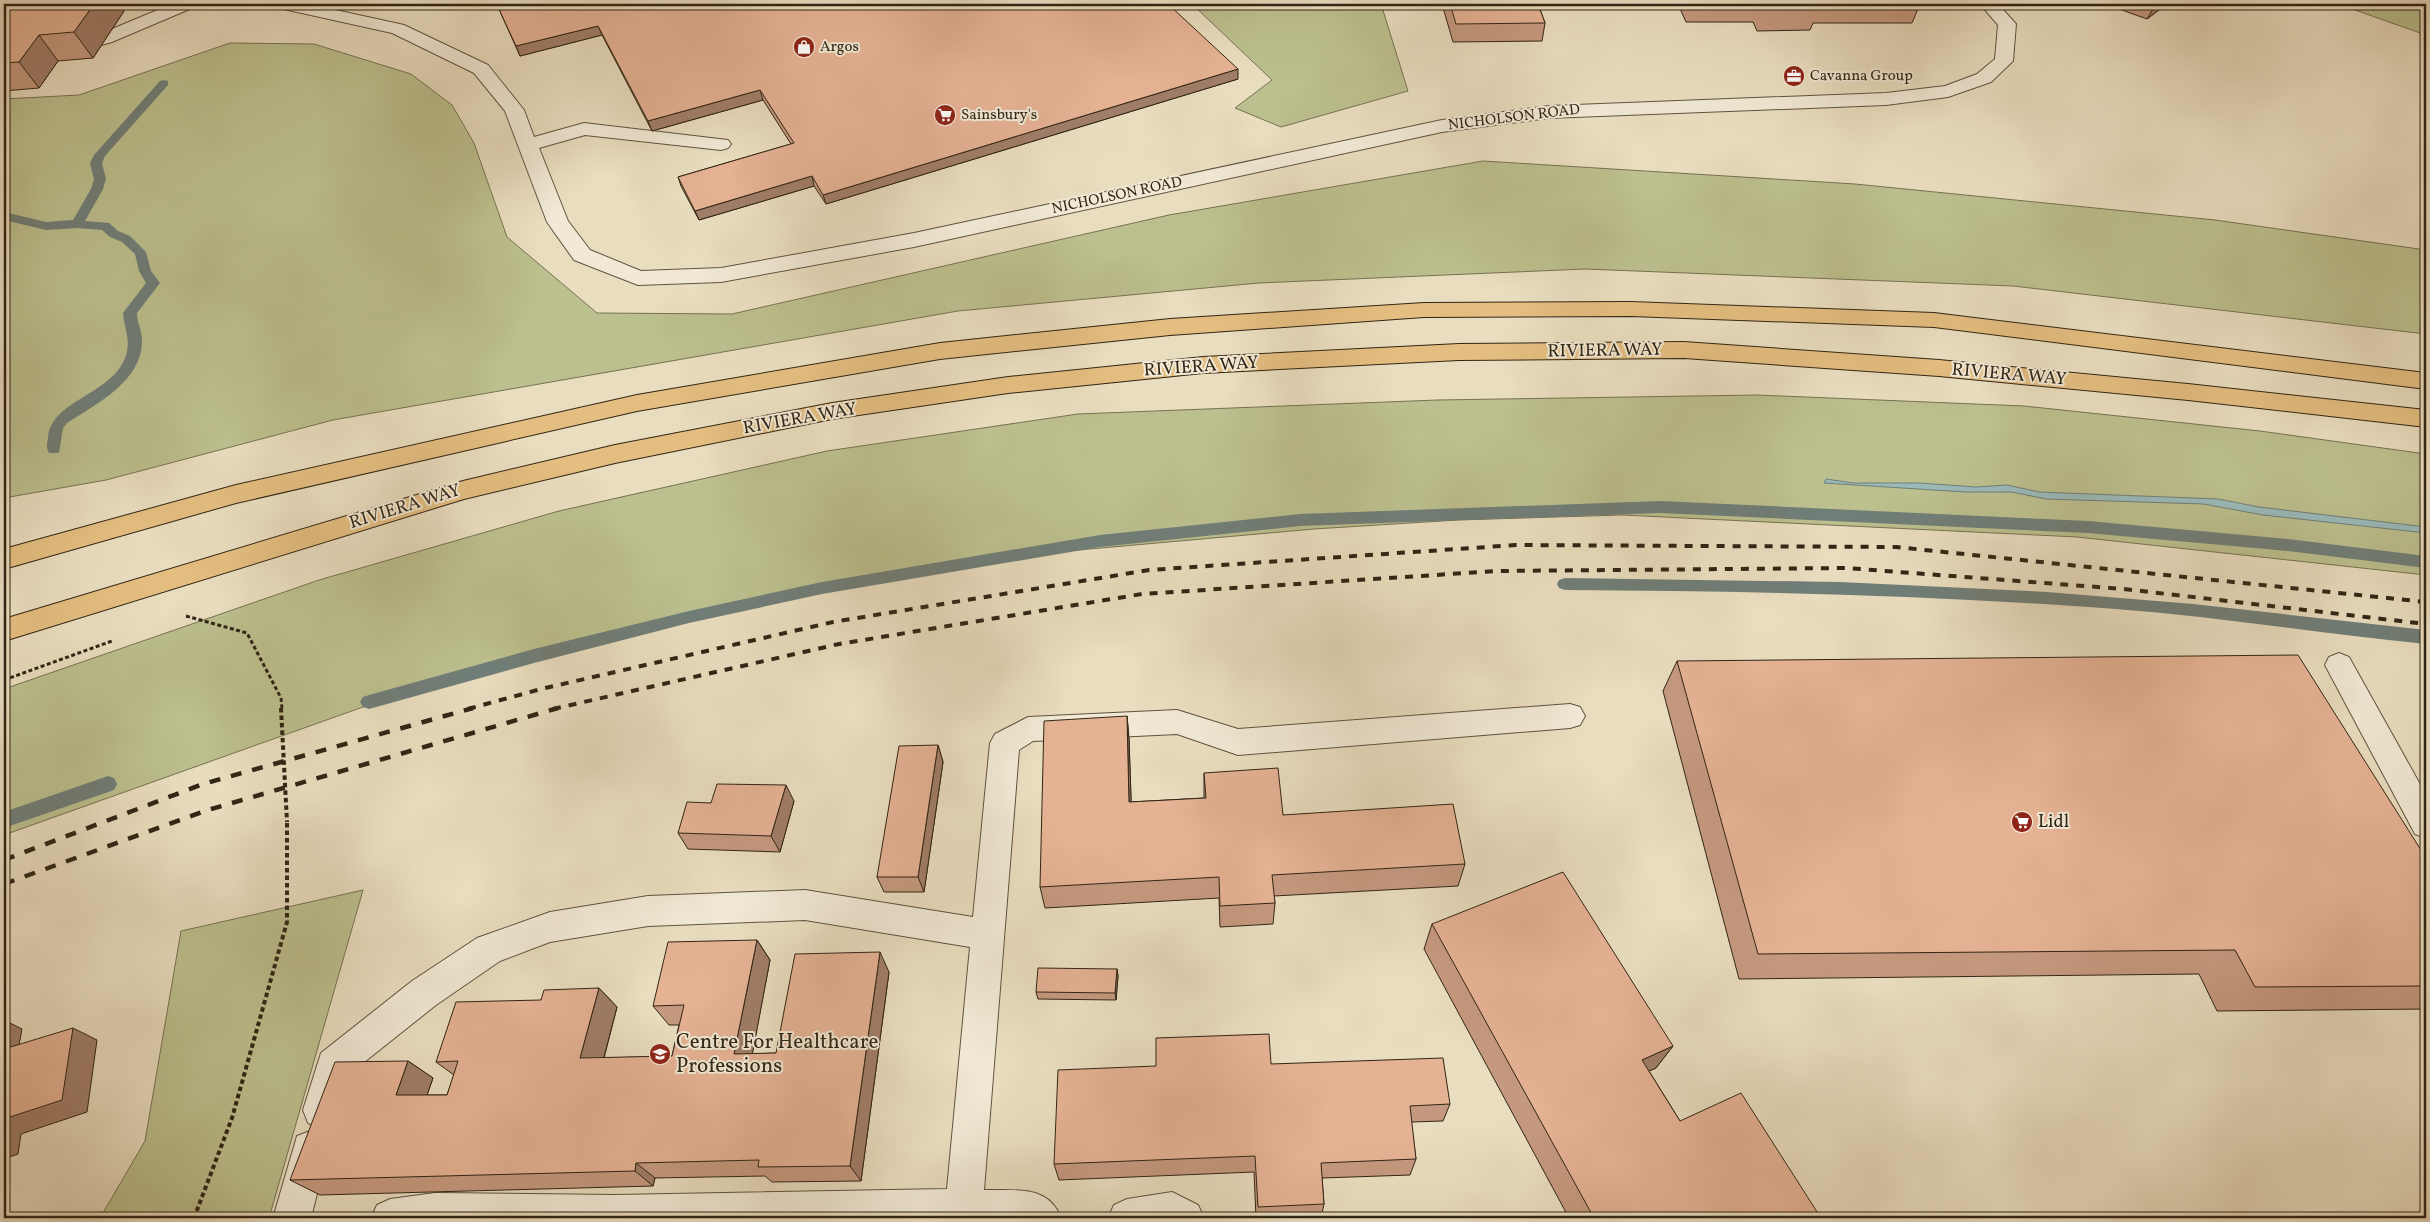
<svg xmlns="http://www.w3.org/2000/svg" width="2430" height="1222" font-family="Vollkorn,serif">
  <rect width="100%" height="100%" fill="#e9ddbf"/>
  <filter id="stains"><feTurbulence type="fractalNoise" baseFrequency=".004" numOctaves="4"/><feColorMatrix values="0 0 0 0 .2 0 0 0 0 .09 0 0 0 0 .02 0 0 0 .5 -.17"/></filter>
  <radialGradient id="worn" r=".72"><stop offset=".6" stop-color="#630" stop-opacity="0"/><stop offset="1" stop-color="#630" stop-opacity=".3"/></radialGradient>
  <!-- green -->
  <g fill="#bcbf8e" stroke="#767252">
    <polygon points="1192,4 1381,4 1408,91 1281,127 1235,108 1272,80"/>
    <polygon points="2338,4 2426,4 2426,35"/>
    <polygon points="230,43 314,44 411,74 452,105 474,143 507,237 597,313 732,314 1169,215 1483,161 1855,184 2215,220 2426,250 2426,334 2013,286 1585,269 1259,283 958,311 333,420 106,480 4,498 4,99 79,95"/>
    <polygon points="1757,395 2024,406 2260,431 2426,454 2426,575 2077,537 1622,515 1458,520 1314,529 1045,553 856,583 719,614 377,702 4,835 4,689 319,580 559,511 827,451 1078,414 1437,400"/>
    <polygon points="363,890 269,1218 100,1218 145,1141 181,931"/>
  </g>
  <!-- water -->
  <polygon fill="#9ababa" stroke="#707e78" points="1826,479 1853,483 1919,483 1976,487 2007,485 2039,492 2218,499 2259,507 2426,527 2426,533 2263,515 2203,504 2046,499 2012,492 1965,492 1824,483"/>
  <g fill="none" stroke-linecap="round" stroke-linejoin="round">
    <!-- stream -->
    <g fill="#707e78" fill-rule="evenodd">
      <path d="M164,80L168,81V85L105,156L102,163L106,179L103,189L85,221L109,223L118,231L130,236L146,252L151,271L160,283L137,313C137,322 142,331 142,340C143,381 96,404 67,423L63,428L59,453H49C46,448 47,444 48,438C51,399 114,395 126,355C131,340 124,327 123,313L146,283L139,271L135,254L122,242L110,237L102,230L77,228L46,230L4,220V212L46,222L73,220L91,189L94,179L90,163L94,155L160,81Z"/>
      <polygon points="1660,501 2088,521 2288,539 2426,556 2426,568 2288,551 2088,533 1660,513 1300,526 1100,547 822,594 689,623 534,663 369,709 363,707 360,702 363,697 369,695 534,649 689,611 822,582 1100,535 1300,514"/>
      <path d="M1565,578L1840,582L2047,592L2193,604L2426,630V644C2323,634 2220,617 2116,609C1932,595 1749,591 1565,590L1559,588L1557,584L1559,580Z"/>
      <polygon points="108,776 114,778 117,784 114,790 4,828 4,812"/>
    </g>
    <!-- minor casing -->
    <g stroke="#5f5340" stroke-width="2">
      <g id="minor">
        <polygon points="172,4 195,4 192,8 112,42 4,73 4,61 100,34"/>
        <polygon points="276,4 308,4 404,25 488,65 524,110 534,137 584,123 728,140 731,144 728,148 721,150 585,135 539,148 568,221 590,250 641,271 721,268 914,233 1442,120 1549,106 1886,93 1945,86 1977,74 1995,59 1998,25 1980,4 1998,4 2016,24 2013,61 1991,82 1948,97 1886,105 1549,118 1442,132 914,247 721,282 638,285 574,260 547,222 505,111 474,73 392,33 279,8"/>
        <polygon points="2339,653 2349,657 2426,795 2426,838 2415,834 2325,665 2329,657"/>
        <path d="M1570,704L1580,707L1585,716L1580,725L1570,728L1238,755L1177,734L1033,741L1019,750L984,1190C1015,1191 1048,1184 1061,1218H371L377,1205L390,1199L435,1193L615,1195L947,1189L970,947L805,920L648,926L550,942L500,961L436,1005L348,1075L334,1123L321,1128L308,1123L303,1110L321,1053L412,981L477,938L550,912L648,896L805,890L973,917L990,743L995,734L1028,717L1177,710L1238,729Z"/>
        <polygon points="310,1131 323,1136 328,1149 311,1218 273,1218 297,1136"/>
        <polygon points="1172,1192 1198,1205 1204,1218 1108,1218 1114,1205 1127,1199"/>
      </g>
    </g>
    <!-- major casing -->
    <g stroke="#312515" stroke-width="2">
      <g id="major">
        <polygon points="1631,302 1934,313 2426,373 2426,389 1934,327 1631,316 1424,317 1170,335 940,359 637,411 236,503 4,569 4,549 236,485 637,395 940,343 1170,319 1424,303"/>
        <polygon points="1684,342 1939,360 2188,384 2426,410 2426,427 2188,400 1939,376 1684,358 1459,360 1203,373 1008,393 832,419 615,463 464,499 4,641 4,619 463,481 615,445 832,403 1008,377 1203,357 1459,344"/>
      </g>
    </g>
    <!-- path-far1 -->
    <g stroke="#312515" stroke-width="3" stroke-dasharray="4 2.5" stroke-linecap="butt">
      <polyline points="186,616 247,633 281,698"/>
      <polyline points="4,680 112,641"/>
    </g>
    <!-- path -->
    <polyline stroke="#312515" stroke-width="4" stroke-dasharray="4.5 3" stroke-linecap="butt" points="194,1218 232,1118 287,922 287,822"/>
    <!-- minor -->
    <use href="#minor" fill="#f1e9d5" fill-rule="evenodd"/>
    <!-- major -->
    <use href="#major" fill="#e4be80" fill-rule="evenodd"/>
    <!-- rail-far1 -->
    <g stroke="#312515" stroke-width="4" stroke-dasharray="8 8" stroke-linecap="butt">
      <polyline points="468,709 541,689 833,622 1149,570 1516,545 1896,547 2426,602"/>
      <polyline points="553,709 839,644 1142,594 1497,571 1846,568 2124,589 2426,624"/>
    </g>
    <!-- rail -->
    <g stroke="#312515" stroke-width="4.5" stroke-dasharray="11 11" stroke-linecap="butt">
      <polyline points="4,860 203,784 473,708"/>
      <polyline points="4,884 208,810 558,708"/>
    </g>
    <!-- path-bridge-far1 -->
    <polyline stroke="#312515" stroke-width="3" stroke-dasharray="4 2.5" stroke-linecap="butt" points="281,698 282,709"/>
    <!-- path-bridge -->
    <polyline stroke="#312515" stroke-width="4" stroke-dasharray="4.5 3" stroke-linecap="butt" points="281,708 287,822"/>
  </g>
  <!-- wall -->
  <g fill="#c5997f" stroke="#312515">
    <polygon points="4,4 119,4 124,11 93,58 58,61 39,88 4,91"/>
    <polygon points="1442,4 1538,4 1545,23 1542,41 1453,42"/>
    <polygon points="1678,4 1920,4 1912,23 1813,23 1810,30 1757,31 1753,22 1686,22"/>
    <polygon points="2105,4 2167,4 2147,19"/>
    <polygon points="498,7 1238,79 826,204 814,186 699,220 681,186 678,177 791,144 763,100 652,131 602,35 520,56"/>
    <polygon points="1677,661 2426,858 2426,1009 2217,1011 2199,974 1739,979 1663,691"/>
    <polygon points="2426,699 2426,716 2421,704"/>
    <polygon points="1127,716 1129,739 1131,802 1204,798 1204,773 1283,815 1465,864 1458,886 1274,896 1275,903 1273,924 1220,927 1219,898 1045,908 1040,887"/>
    <polygon points="938,745 943,762 924,892 884,892 877,877"/>
    <polygon points="794,801 780,852 688,849 678,833 711,803"/>
    <polygon points="1432,924 1673,1046 1656,1068 1649,1071 1680,1121 1821,1218 1569,1218 1424,949"/>
    <polygon points="757,940 770,960 752,1054 776,1053 889,972 861,1181 772,1182 765,1176 655,1178 653,1186 320,1195 290,1180 408,1061 433,1078 427,1095 447,1095 454,1075 436,1062 541,1000 599,988 617,1007 604,1058 672,1056 679,1025 669,1025 653,1006"/>
    <polygon points="1117,969 1118,976 1116,1000 1038,999 1036,992"/>
    <polygon points="1271,1064 1450,1104 1443,1121 1411,1122 1416,1159 1410,1175 1322,1178 1324,1204 1321,1218 1256,1218 1254,1172 1059,1180 1054,1164 1156,1066"/>
  </g>
  <!-- shaded-wall -->
  <g fill="#a07d68" stroke="#312515">
    <polygon points="94,4 119,4 124,11 93,58 74,32"/>
    <polygon points="2156,4 2167,4 2147,19"/>
    <polygon points="598,26 602,35 520,56 516,46"/>
    <polygon points="39,35 58,61 39,88 19,62"/>
    <polygon points="1238,69 1238,79 826,204 823,195"/>
    <polygon points="760,90 763,100 652,131 648,121"/>
    <polygon points="812,176 814,186 699,220 695,211"/>
    <polygon points="1127,716 1129,739 1132,824 1129,802"/>
    <polygon points="938,745 943,762 924,892 918,877"/>
    <polygon points="786,785 794,801 780,852 771,836"/>
    <polygon points="757,940 770,960 749,1072 734,1054"/>
    <polygon points="880,952 889,972 861,1181 850,1166"/>
    <polygon points="1117,969 1118,976 1116,1000 1115,993"/>
    <polygon points="599,988 617,1007 599,1076 580,1058"/>
    <polygon points="4,1020 22,1029 15,1067 4,1061"/>
    <polygon points="73,1028 97,1040 87,1112 21,1134 18,1154 4,1159 4,1119"/>
    <polygon points="1673,1046 1656,1068 1626,1082 1642,1060"/>
    <polygon points="408,1061 433,1078 421,1112 396,1095"/>
    <polygon points="636,1163 655,1178 653,1186 635,1171"/>
  </g>
  <!-- building -->
  <g fill="#e5b294" stroke="#312515">
    <polygon points="4,4 94,4 74,32 39,35 19,62 4,63"/>
    <polygon points="510,4 1168,4 1238,69 823,195 812,176 695,211 678,177 794,143 760,90 648,121 598,26 516,46 498,7"/>
    <polygon points="1450,4 1538,4 1545,23 1456,24"/>
    <polygon points="1765,4 1819,4 1820,5 1766,5"/>
    <polygon points="2298,655 2426,858 2426,986 2255,987 2235,950 1758,954 1677,661"/>
    <polygon points="1127,716 1129,802 1206,798 1204,773 1278,768 1283,815 1453,804 1465,864 1272,875 1275,903 1220,906 1219,877 1040,887 1044,721"/>
    <polygon points="938,745 918,877 877,877 899,746"/>
    <polygon points="717,784 786,785 771,836 678,833 687,802 711,803"/>
    <polygon points="1563,872 1673,1046 1642,1060 1680,1121 1741,1093 1821,1218 1594,1218 1432,924"/>
    <polygon points="757,940 734,1054 776,1053 795,954 880,952 850,1166 758,1167 759,1160 636,1163 635,1171 290,1180 335,1062 408,1061 396,1095 447,1095 458,1061 436,1062 456,1002 541,1000 544,990 599,988 580,1058 672,1056 684,1005 653,1006 668,942"/>
    <polygon points="1038,968 1117,969 1115,993 1036,992"/>
    <polygon points="73,1028 62,1100 4,1119 4,1049"/>
    <polygon points="1269,1034 1271,1064 1443,1058 1450,1104 1410,1106 1416,1159 1321,1163 1324,1204 1258,1207 1255,1156 1054,1164 1058,1070 1156,1066 1156,1038"/>
  </g>
  <!-- icons -->
  <defs>
    <g id="shop-disc" transform="scale(1.125)"><circle r="9.5" fill="#8f2418" stroke="#f1e9d5"/><path d="M-5-2.5h2.3a2.7 3.5 0 0 1 5.4 0H5L5.5 6h-11ZM-1.5-2.5h3a1.5 2.3 0 0 0-3 0Z" fill="#fff"/></g>
    <g id="office-disc" transform="scale(1.125)"><circle r="9.5" fill="#8f2418" stroke="#f1e9d5"/><path d="M-6-3h4V-5.5h4V-3h4V5H-6ZM-1-4.5V-3h2v-1.5ZM-6 0V1H6V0Z" fill="#fff"/></g>
    <g id="supermarket-disc" transform="scale(1.125)"><circle r="9.5" fill="#8f2418" stroke="#f1e9d5"/><path d="M-6-5.5h2.5l.6 2H6L4.5 2H-2.5L-4.4-4H-6ZM-1.5 3.2a1.3 1.3 0 1 0 .1 0ZM3 3.2a1.3 1.3 0 1 0 .1 0Z" fill="#fff"/></g>
    <g id="school-disc" transform="scale(1.125)"><circle r="9.5" fill="#8f2418" stroke="#f1e9d5"/><path d="M0-5L7-2L0 1L-7-2ZM-4 1L0 2.5L4 1V4Q0 6-4 4Z" fill="#fff"/></g>
  </defs>
  <g fill-rule="evenodd">
    <use href="#shop-disc" x="804" y="47"/>
    <use href="#office-disc" x="1794" y="76"/>
    <use href="#supermarket-disc" x="945" y="115"/>
    <use href="#supermarket-disc" x="2022" y="822"/>
    <use href="#school-disc" x="660" y="1054"/>
  </g>
  <g text-anchor="middle" dominant-baseline="central" stroke-width="4" stroke-linejoin="round" paint-order="stroke">
    <!-- far-poi labels -->
    <g font-size="15" fill="#312515" stroke="#f1e9d5" text-anchor="start">
      <text x="820" y="47">Argos</text>
      <text x="1810" y="76">Cavanna Group</text>
      <text x="961" y="115">Sainsbury's</text>
    </g>
    <!-- far-street labels -->
    <g font-size="15" fill="#312515" stroke="#f1e9d5">
      <text transform="translate(1514 118) rotate(-7)">NICHOLSON ROAD</text>
      <text transform="translate(1117 196) rotate(-12)">NICHOLSON ROAD</text>
    </g>
    <!-- street labels -->
    <g font-size="18" fill="#312515" stroke="#f1e9d5">
      <text transform="translate(1605 351) rotate(-1)">RIVIERA WAY</text>
      <text transform="translate(1201 367) rotate(-4)">RIVIERA WAY</text>
      <text transform="translate(2009 375) rotate(5)">RIVIERA WAY</text>
      <text transform="translate(800 419) rotate(-10)">RIVIERA WAY</text>
      <text transform="translate(405 507) rotate(-17)">RIVIERA WAY</text>
    </g>
    <!-- poi labels -->
    <g font-size="18" fill="#312515" stroke="#f1e9d5" text-anchor="start">
      <text x="2038" y="822">Lidl</text>
    </g>
    <!-- near-poi labels -->
    <g font-size="21" fill="#312515" stroke="#f1e9d5" text-anchor="start">
      <text x="676" y="1042">Centre For Healthcare<tspan x="676" dy="24">Professions</tspan></text>
    </g>
  </g>
  <!-- margin -->
  <rect width="2430" height="1222" fill="none" stroke="#e9ddbf" stroke-width="20"/>
  <rect x="5" y="5" width="2420" height="1212" fill="none" stroke="#312515" stroke-width="2.5"/>
  <rect x="10" y="10" width="2410" height="1202" fill="none" stroke="#312515"/>
  <rect width="100%" height="100%" filter="url(#stains)"/>
  <rect width="100%" height="100%" fill="url(#worn)"/>
</svg>
